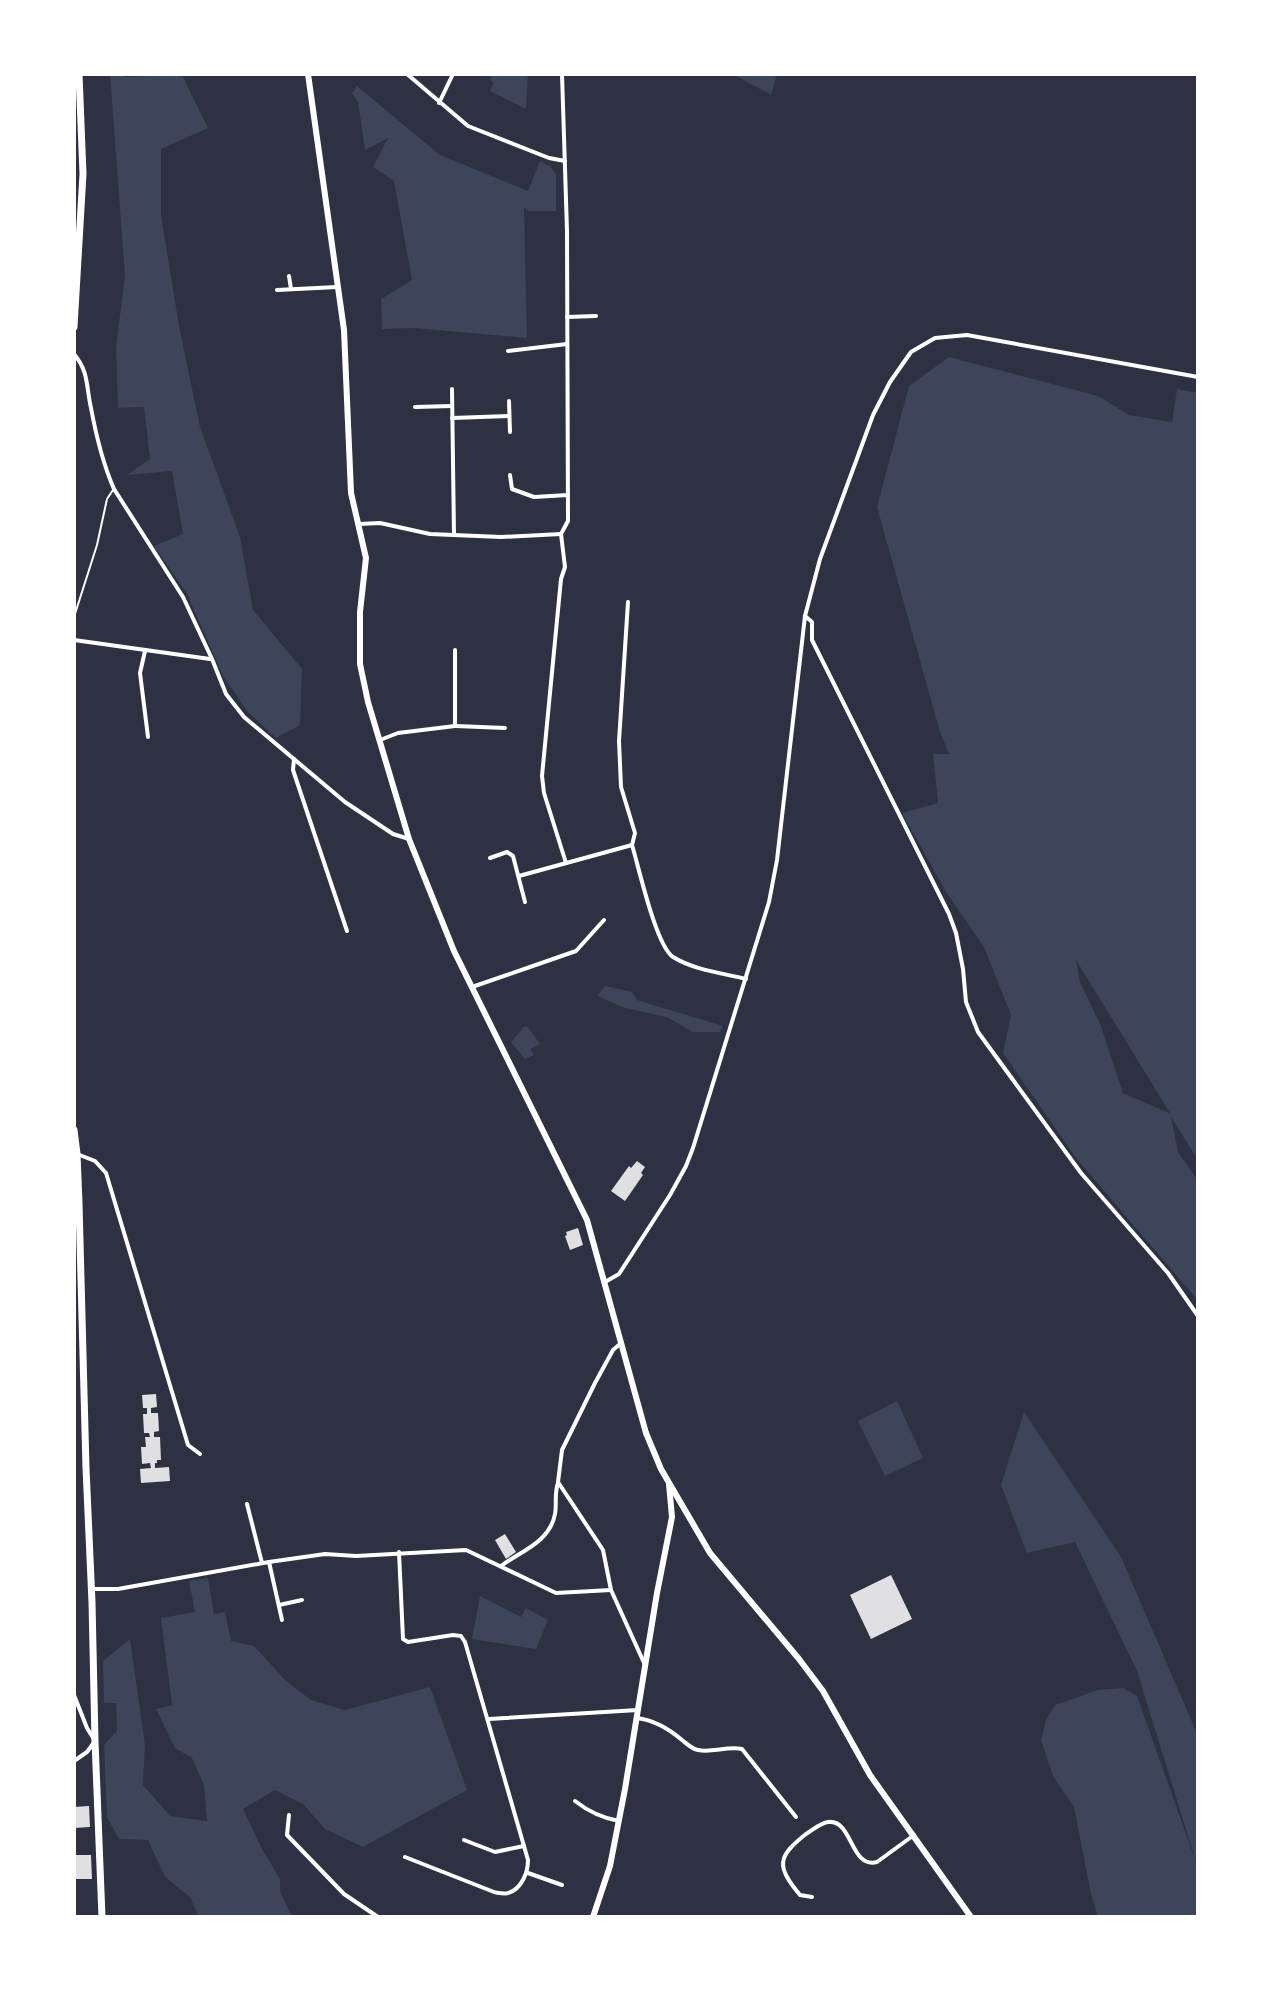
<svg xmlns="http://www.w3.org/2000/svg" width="1272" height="1991" font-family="'IBM Plex Serif',serif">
  <rect width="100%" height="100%" fill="#2d3142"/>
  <!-- green -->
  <g fill="#3c4559" fill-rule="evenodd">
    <polygon points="110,74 123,74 124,77 182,75 208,128 161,149 161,215 179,326 200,427 240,537 253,610 302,669 300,725 276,738 248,712 223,676 187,594 154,546 183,534 172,471 127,475 150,459 144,407 118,408 116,347 125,276"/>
    <polygon points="492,74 528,74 526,109 490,91 494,83 490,80"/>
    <polygon points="733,74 777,74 771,95"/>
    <polygon points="357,86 440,155 528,191 540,161 551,167 556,175 556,211 528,211 524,207 527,338 414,328 382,329 381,299 412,280 394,181 373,167 388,138 365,150 358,102 352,93"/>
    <path d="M949,357L1098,396L1129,415L1172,422L1177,389L1198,393V1160L1171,1117L1178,1152L1198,1181V1304L1195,1297L1076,1158L1003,1053L1011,1015L984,947L946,892L902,813L938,803L933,754H949L940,732L877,507L909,386ZM1076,960L1170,1113H1169L1123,1093L1101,1026L1080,982Z"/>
    <polygon points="605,986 632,992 637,1000 723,1026 720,1032 693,1032 667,1017 625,1008 597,996"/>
    <polygon points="525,1026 528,1027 540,1044 530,1049 534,1055 525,1059 511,1042"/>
    <polygon points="897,1401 923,1458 885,1476 858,1421"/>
    <polygon points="1024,1412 1121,1557 1198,1736 1198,1917 1098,1917 1091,1894 1074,1807 1053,1776 1041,1740 1046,1720 1055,1705 1098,1690 1123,1688 1137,1696 1197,1865 1137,1671 1075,1542 1027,1553 1001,1485"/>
    <polygon points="208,1578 214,1614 225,1612 231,1641 254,1646 286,1681 311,1700 345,1710 430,1687 467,1790 363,1847 325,1829 303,1804 275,1790 243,1809 262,1849 280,1879 280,1891 290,1913 294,1917 199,1917 190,1897 165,1877 148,1840 119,1839 107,1817 104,1745 117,1731 116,1703 104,1703 103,1661 130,1639 145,1745 143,1785 170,1816 207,1821 204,1785 192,1758 175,1748 156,1709 172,1705 161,1618 195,1612 189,1581"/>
    <polygon points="480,1596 521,1617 526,1608 548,1620 536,1649 472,1639"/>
  </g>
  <!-- building -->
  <g fill="#e0e0e3">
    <polygon points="637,1161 645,1167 641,1173 643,1175 625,1201 611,1191 629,1166 631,1168"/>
    <polygon points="578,1228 583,1245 570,1250 565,1236 567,1235 566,1232"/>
    <polygon points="156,1394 157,1407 151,1408 151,1413 158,1413 159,1431 154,1432 154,1437 160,1437 161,1460 157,1460 157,1463 155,1463 155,1468 169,1467 170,1481 141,1483 140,1469 151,1468 150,1463 142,1464 141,1447 146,1447 145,1437 150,1437 149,1433 144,1433 143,1414 147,1414 147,1408 143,1408 142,1395"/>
    <polygon points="505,1534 516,1552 506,1559 495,1540"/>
    <polygon points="891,1575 912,1619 871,1639 850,1595"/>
    <polygon points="89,1806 90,1827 74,1828 74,1807"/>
    <polygon points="75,1855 91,1855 92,1879 74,1879"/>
  </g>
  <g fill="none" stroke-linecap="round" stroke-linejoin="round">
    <!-- service -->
    <polyline stroke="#fff" stroke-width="2" points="74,617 97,545 107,499 113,490"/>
    <!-- minor -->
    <g stroke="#fff" stroke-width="4">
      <polyline points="407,74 468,126 549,158 565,161"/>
      <polyline points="562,74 567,231 568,521 561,534 565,567 561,579 542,776 544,793 566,863"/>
      <polyline points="439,103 453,74"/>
      <polyline points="289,276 291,289"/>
      <polyline points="277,290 337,287"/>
      <polyline points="567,317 596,316"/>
      <polyline points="508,351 567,344"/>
      <path d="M74,354C89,372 86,386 91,408C96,435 103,464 114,489L183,597L212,659L226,694L244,717L345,802L393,834L409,839"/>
      <polyline points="452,389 454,535"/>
      <polyline points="509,401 510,432"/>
      <polyline points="415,407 452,406"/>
      <polyline points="452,418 509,416"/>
      <polyline points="510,475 512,489 534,497 568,495"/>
      <polyline points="359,524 380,523 430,534 501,537 561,534"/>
      <path d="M628,602L619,741L621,787L635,833L632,845C639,868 656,946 673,957C694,970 722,973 746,979"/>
      <polyline points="805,616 812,622 812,640 949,914 956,933 963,969 966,1002 978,1032 1081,1173 1168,1273 1198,1316"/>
      <polyline points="74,640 210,659"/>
      <polyline points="145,651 140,673 148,737"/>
      <polyline points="456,726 505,728"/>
      <polyline points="380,740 398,733 455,726 455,650"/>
      <polyline points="294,759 293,770 347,931"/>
      <polyline points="490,858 507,852 513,856 525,902"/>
      <polyline points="519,876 632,845"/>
      <polyline points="472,987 576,951 604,920"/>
      <polyline points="77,1154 95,1161 106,1173 188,1445 200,1454"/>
      <polyline points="605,1282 619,1274 670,1195 686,1166 693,1148 769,902 777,860 805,616 820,559 873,415 890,382 911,352 935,338 967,335 1198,377"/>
      <polyline points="620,1344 613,1350 595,1383 562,1450 558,1482 603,1550 611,1590 645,1665"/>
      <polyline points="247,1504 262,1563"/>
      <path d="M399,1552L403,1639L408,1642L453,1635L461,1636L465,1642L528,1860C528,1872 522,1889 508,1893C507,1894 496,1893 494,1892L405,1857"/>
      <polyline points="269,1562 282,1620"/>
      <path d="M501,1566C521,1551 550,1542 555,1514C557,1504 554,1494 558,1483"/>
      <polyline points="92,1589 118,1589 269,1562 325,1554 356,1556 466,1550 556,1593 611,1590"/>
      <polyline points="279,1605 302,1600"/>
      <polyline points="74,1695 87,1728 95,1741 87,1752 74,1761"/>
      <path d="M637,1718C654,1720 669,1729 682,1740C687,1744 692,1749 698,1750C712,1753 727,1746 742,1749L796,1817"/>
      <polyline points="489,1719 638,1710"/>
      <path d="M575,1801C589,1812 602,1818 619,1821"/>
      <polyline points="289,1815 287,1835 344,1894 378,1917"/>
      <polyline points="464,1840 495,1852 524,1846"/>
      <polyline points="528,1873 562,1885"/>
      <path d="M812,1897L800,1895C776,1866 777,1857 806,1834C813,1830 820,1823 828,1822C853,1819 850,1869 877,1862L914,1835"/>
    </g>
    <!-- tertiary -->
    <g stroke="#fff" stroke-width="6">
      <polyline points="308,74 344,330 351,493 366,558 360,612 360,664 368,702 409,839 454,951 587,1220 646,1433 661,1469 710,1553 799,1659 823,1691 870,1775 971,1917"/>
      <polyline points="593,1917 610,1866 625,1789 657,1593 672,1517 669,1484"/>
    </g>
    <!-- primary -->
    <g stroke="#fff" stroke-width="7">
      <polyline points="74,327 83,174 79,74"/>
      <polyline points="74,1130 77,1154 79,1203 86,1468 92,1602 95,1741 102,1917"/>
    </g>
  </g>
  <!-- border -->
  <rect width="1272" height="1991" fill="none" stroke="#ffffff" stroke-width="152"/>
</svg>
